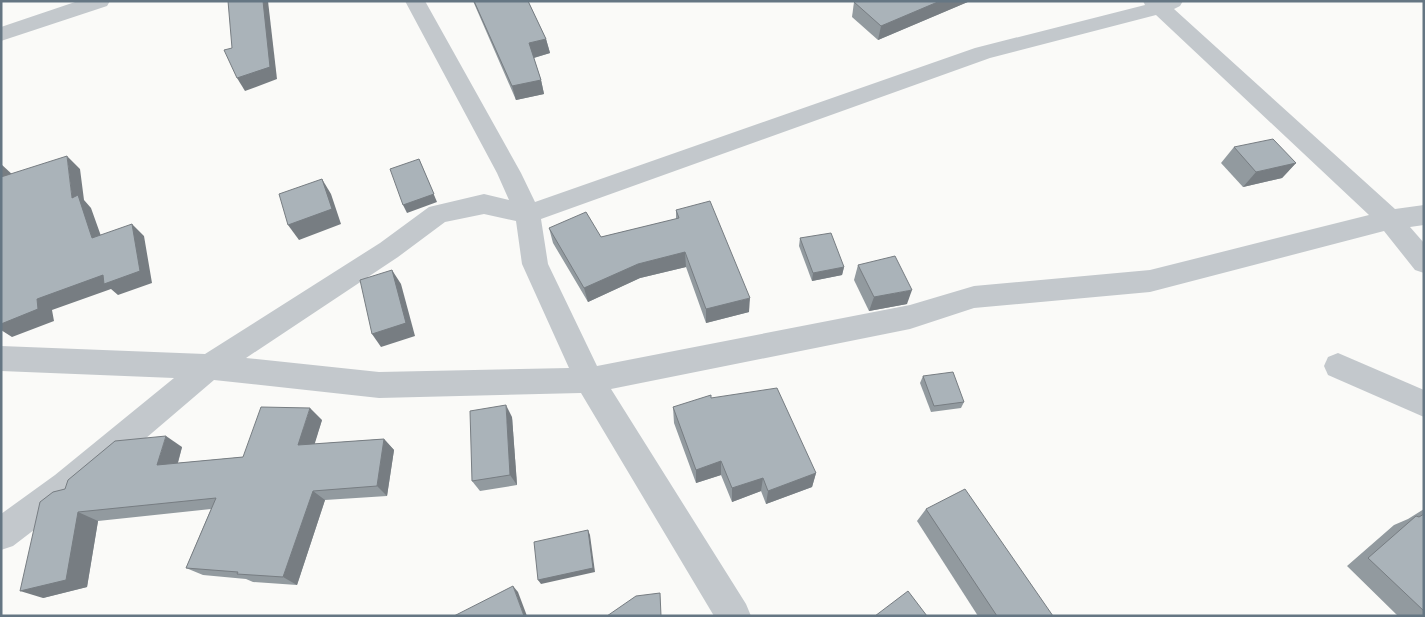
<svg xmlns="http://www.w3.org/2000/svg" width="1425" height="617" font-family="'Work Sans',sans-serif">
  <rect width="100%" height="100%" fill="#fafaf8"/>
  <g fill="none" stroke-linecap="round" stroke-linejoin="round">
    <!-- minor -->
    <g fill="#c3c8cc" fill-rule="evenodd">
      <polygon points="78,1 110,1 107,6 1,41 1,27"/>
      <path d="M405,1H425L521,173L535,202L975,48L1145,5L1143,1H1183L1180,6L1174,9L1395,209L1424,205V225L1410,227L1424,243V273L1415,270L1384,231L1150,292L974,308L910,329L611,389L746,604L751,616H714L581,393L379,398L214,380L77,497L13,546L1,550V514L55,475L174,378L1,371V346L205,354L380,243L429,207L484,194L509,200L497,173ZM1156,15L1369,215L1150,270L974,286L910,305L597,366L548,264L541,219L990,58ZM484,214L516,221L522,264L569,368L379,372L246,358L398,257L445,222Z"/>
      <polygon points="1338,353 1424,390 1424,417 1328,375 1324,366 1328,357"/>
    </g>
  </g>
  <!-- wall -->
  <g fill="#929a9f">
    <polygon points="473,1 528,1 546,39 550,53 534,58 541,80 544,94 516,100"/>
    <polygon points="857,1 970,1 878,40 852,17 854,2"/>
    <polygon points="1234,147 1296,163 1282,178 1243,187 1221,163"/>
    <polygon points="676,210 749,312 706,323 686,267 640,278 588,302 553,243 549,228 601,237 676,219"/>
    <polygon points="800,238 844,267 842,275 812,281 799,246"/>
    <polygon points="858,265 907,304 869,311 854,280"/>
    <polygon points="923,376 964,402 961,408 931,412 920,383"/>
    <polygon points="711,398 816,473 812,487 766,504 761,491 732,502 721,475 696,483 674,423 673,407"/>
    <polygon points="512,417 517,485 480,491 472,481"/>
    <polygon points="322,420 314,444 384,439 394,450 387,496 325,500 297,585 253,582 246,579 203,575 186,568 211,509 98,521 87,587 43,598 65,489 182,447 178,463 243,457"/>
    <polygon points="926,509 1053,616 978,616 917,521"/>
    <polygon points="1424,509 1424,616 1398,616 1347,566 1394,525 1408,519"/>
  </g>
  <!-- shaded-wall -->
  <g fill="#777d82">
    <polygon points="263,1 268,1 277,79 245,91 237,78"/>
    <polygon points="940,1 970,1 878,40 881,26"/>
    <polygon points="546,39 550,53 533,58 529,43"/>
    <polygon points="541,80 544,94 516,100 512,86"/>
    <polygon points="67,156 80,169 84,200 91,208 106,250 92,238 72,198"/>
    <polygon points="419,159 437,202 407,213 403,205"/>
    <polygon points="1296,163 1282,178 1243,187 1256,172"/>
    <polygon points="1,164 14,176 1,177"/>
    <polygon points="322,179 331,194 341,224 299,240 288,225"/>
    <polygon points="132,224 144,236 152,283 118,295 111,289 52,310 54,321 12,337 1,330 1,324 37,299"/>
    <polygon points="685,252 686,267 640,278 588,302 584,288 638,264"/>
    <polygon points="844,267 842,275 812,281 813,273"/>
    <polygon points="392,270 401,284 415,336 381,347 372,334"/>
    <polygon points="912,290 907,304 869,311 874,297"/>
    <polygon points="750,298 749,312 706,323 706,309"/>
    <polygon points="506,405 512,417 517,485 510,475"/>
    <polygon points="310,408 322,420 311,456 298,445"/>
    <polygon points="166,436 182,447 174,476 157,465"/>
    <polygon points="384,439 394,450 387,496 377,486"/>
    <polygon points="721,461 721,475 696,483 696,470"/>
    <polygon points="816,473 812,487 766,504 768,491"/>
    <polygon points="763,478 761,491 732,502 732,488"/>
    <polygon points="313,491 325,500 297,585 283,577"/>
    <polygon points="78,512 98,521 87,587 43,598 20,591"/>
    <polygon points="588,530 590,535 595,572 541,584 538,580"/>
    <polygon points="513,586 518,592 527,616 524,616"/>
  </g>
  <!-- building -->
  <g fill="#aab3b9" stroke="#777d82">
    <polygon points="228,1 263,1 270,67 237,78 224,50 232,48"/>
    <polygon points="474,1 528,1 546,39 529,43 541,80 512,86"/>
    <polygon points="857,1 940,1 881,26 854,2"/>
    <polygon points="1273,139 1296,163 1256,172 1234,147"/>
    <polygon points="67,156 72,198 78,195 92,238 132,224 140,271 104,284 103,275 37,299 38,309 1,324 1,176 1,177"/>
    <polygon points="419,159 434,194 403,205 390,169"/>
    <polygon points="322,179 332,209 288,225 279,194"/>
    <polygon points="710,201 750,298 706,309 685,252 638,264 584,288 549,228 586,212 601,237 679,218 676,210"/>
    <polygon points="831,233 844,267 813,273 800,238"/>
    <polygon points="895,256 912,290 874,297 858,265"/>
    <polygon points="392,270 406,323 372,334 360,280"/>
    <polygon points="953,372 964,402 934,406 923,376"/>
    <polygon points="777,388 816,473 768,491 763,478 732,488 721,461 696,470 673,407 711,395 711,398"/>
    <polygon points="506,405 510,475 472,481 470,411"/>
    <polygon points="261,407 310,408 298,445 384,439 377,486 313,491 283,577 237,574 238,572 186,568 216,498 78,512 66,580 20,591 40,502 53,492 65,489 68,480 115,441 166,436 157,465 243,457"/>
    <polygon points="965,489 1053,616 997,616 926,509"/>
    <polygon points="1424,514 1424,611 1368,558 1416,516 1419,517"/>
    <polygon points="588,530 593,568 538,580 534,542"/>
    <polygon points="513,586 524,616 454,616"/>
    <polygon points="908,591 927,616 875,616"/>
    <polygon points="660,593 661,616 607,616 636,596"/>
  </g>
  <!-- border -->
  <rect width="1425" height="617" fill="none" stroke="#657683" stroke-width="5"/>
</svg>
